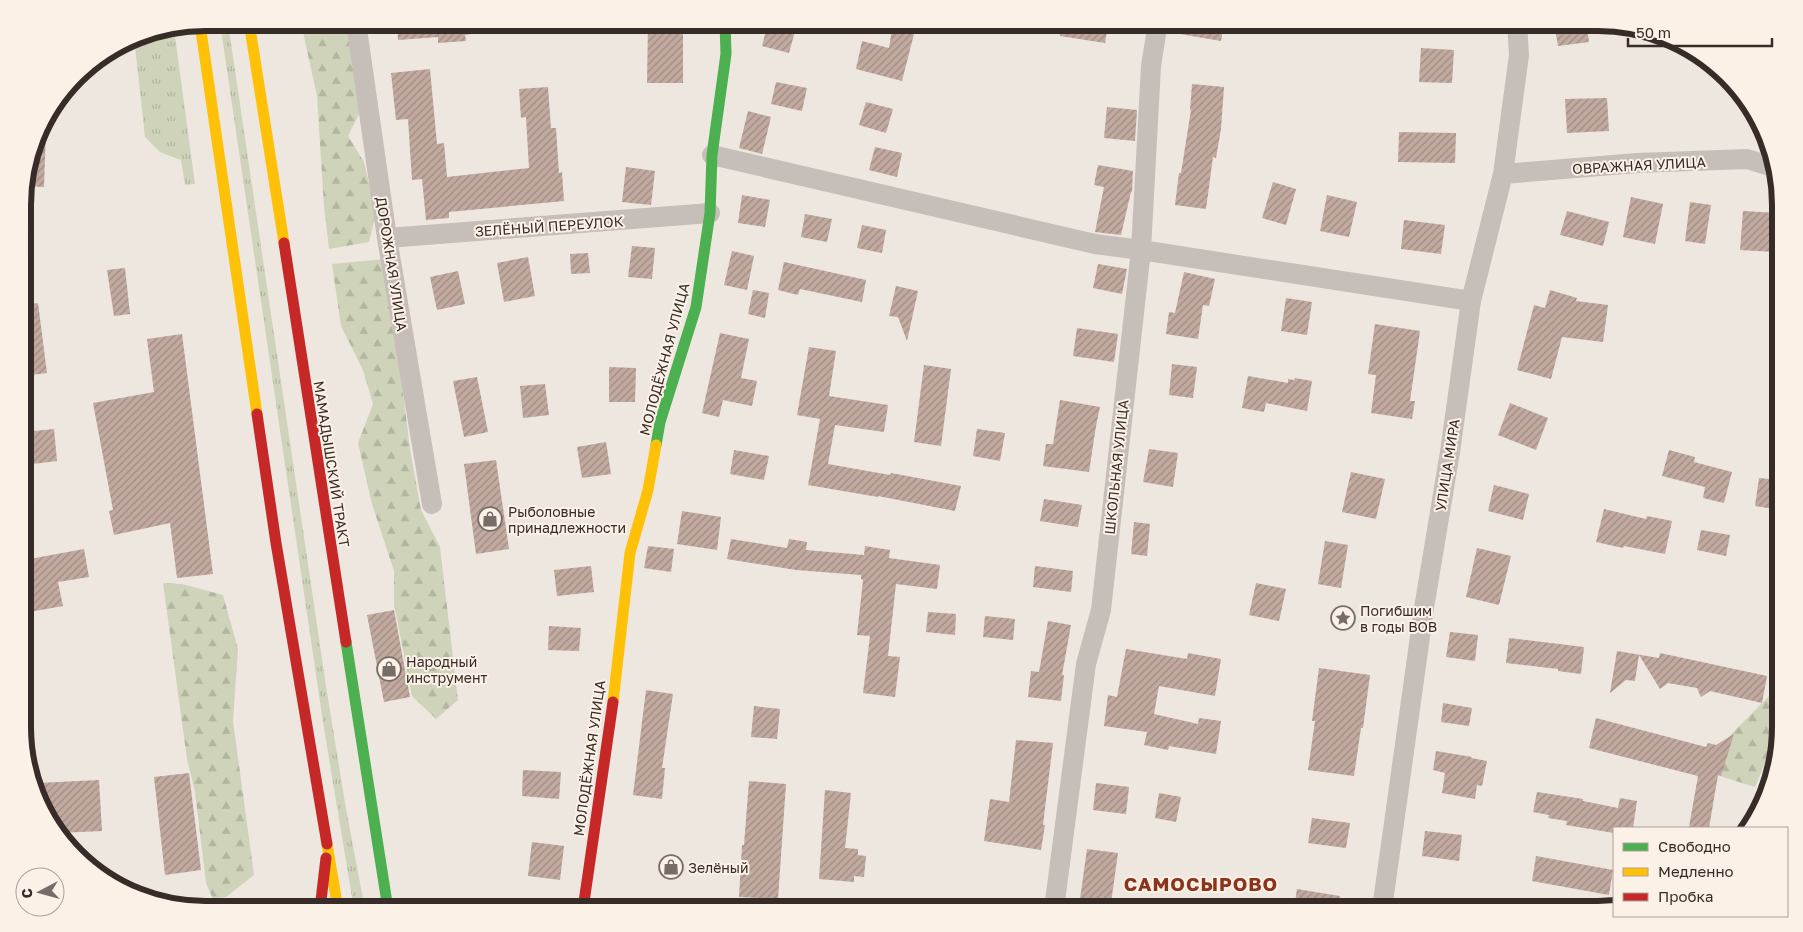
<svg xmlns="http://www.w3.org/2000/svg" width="1803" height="932" font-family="'Golos Text',sans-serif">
  <defs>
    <pattern id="grass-tufts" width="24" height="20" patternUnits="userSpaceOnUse" patternTransform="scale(1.25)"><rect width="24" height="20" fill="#cfd3b9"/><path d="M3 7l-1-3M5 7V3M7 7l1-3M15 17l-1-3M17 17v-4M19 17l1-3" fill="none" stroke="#b2b59f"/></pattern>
    <pattern id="forest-firs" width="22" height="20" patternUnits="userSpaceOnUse" patternTransform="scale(1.25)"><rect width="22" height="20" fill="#cfd3b9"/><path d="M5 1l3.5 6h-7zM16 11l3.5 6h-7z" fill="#b2b59f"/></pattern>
    <pattern id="building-hatch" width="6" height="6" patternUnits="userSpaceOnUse" patternTransform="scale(1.25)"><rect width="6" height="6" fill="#c2aaa0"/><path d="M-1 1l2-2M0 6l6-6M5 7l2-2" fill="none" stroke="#9e8b82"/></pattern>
  </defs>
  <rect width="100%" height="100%" fill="#ede7e0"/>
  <!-- grass -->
  <g fill="url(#grass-tufts)">
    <polygon points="220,23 228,23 326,686 346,809 365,909 354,909 323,722"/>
    <polygon points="174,29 195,184 185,185 181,160 160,152 145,137 134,37"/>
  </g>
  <!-- forest -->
  <g fill="url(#forest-firs)">
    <polygon points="301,23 347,23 360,112 348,136 364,162 376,214 369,242 329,249 324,206 317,96"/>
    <polygon points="385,259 394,320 410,449 421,510 440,547 458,700 436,719 412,696 394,604 394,571 372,504 358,443 373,404 363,370 341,326 332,264"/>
    <polygon points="163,583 182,584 223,595 238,649 233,721 254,875 226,897 213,899 206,883 195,792 187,759"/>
    <polygon points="1780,653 1780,727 1755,787 1697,769 1778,687 1773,664"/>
  </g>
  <!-- building -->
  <g fill="url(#building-hatch)">
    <polygon points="397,22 471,22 471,34 465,35 466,41 438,43 438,37 398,40"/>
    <polygon points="648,22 683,22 683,83 647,83"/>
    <polygon points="893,22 917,22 902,81 856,69 862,41 889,48"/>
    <polygon points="1062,22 1109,22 1105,43 1060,36"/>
    <polygon points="1170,22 1224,22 1221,41 1168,32"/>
    <polygon points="1554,22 1586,22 1589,42 1558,46"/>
    <polygon points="768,23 795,31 789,53 762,46"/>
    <polygon points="1421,48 1454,50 1452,83 1419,82"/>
    <polygon points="430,69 437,144 444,143 447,177 529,168 526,117 521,118 519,89 548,87 551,128 556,128 559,173 562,172 564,201 449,212 449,218 426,220 422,179 412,180 408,119 396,120 391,73"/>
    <polygon points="776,82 807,88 802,111 771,104"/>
    <polygon points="1192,84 1224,87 1221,129 1216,158 1213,157 1206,209 1175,205 1179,173 1181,173 1191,110 1190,110"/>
    <polygon points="1607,98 1609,131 1567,133 1565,99"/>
    <polygon points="866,102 893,109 886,133 859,125"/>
    <polygon points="1107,107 1137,110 1135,141 1104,138"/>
    <polygon points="748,111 771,117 762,154 739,148"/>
    <polygon points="40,130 46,130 44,187 25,186"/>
    <polygon points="1399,132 1456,133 1455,163 1398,162"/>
    <polygon points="875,147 902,153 897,177 869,170"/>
    <polygon points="1098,165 1133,171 1132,192 1131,192 1121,235 1095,232 1104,187 1094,185"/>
    <polygon points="626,167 655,171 651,205 622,202"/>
    <polygon points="1273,182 1296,189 1286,225 1262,218"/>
    <polygon points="742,195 770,200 765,227 738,223"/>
    <polygon points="1327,195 1357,202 1349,237 1320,231"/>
    <polygon points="1631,197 1663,204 1655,244 1623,237"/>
    <polygon points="1690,202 1711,205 1705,244 1685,241"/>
    <polygon points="1567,211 1609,222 1603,246 1560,235"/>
    <polygon points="1743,211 1777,213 1775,252 1740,250"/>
    <polygon points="805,214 832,219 827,242 801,237"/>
    <polygon points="1404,220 1445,225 1441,254 1401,249"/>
    <polygon points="862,225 886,230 882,253 857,248"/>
    <polygon points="632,246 655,248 652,279 628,277"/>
    <polygon points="732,251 754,256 747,290 724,285"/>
    <polygon points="588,253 590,273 571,274 570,254"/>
    <polygon points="528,257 535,296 504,302 497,263"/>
    <polygon points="784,262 866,280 862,302 800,289 798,295 778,290"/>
    <polygon points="1098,264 1127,269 1122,294 1093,288"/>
    <polygon points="125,268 130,314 114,316 107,270"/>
    <polygon points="458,271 465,304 437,310 430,277"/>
    <polygon points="1184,272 1215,279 1209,306 1203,305 1198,339 1166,334 1169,312 1175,313"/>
    <polygon points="896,286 918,291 907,341 898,317 889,316"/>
    <polygon points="753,290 769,293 765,318 748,314"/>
    <polygon points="1550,290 1577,298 1576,301 1608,305 1603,342 1562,337 1551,379 1517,370 1534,305 1545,308"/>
    <polygon points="1286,298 1312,302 1307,335 1281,331"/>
    <polygon points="38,303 47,373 23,376 23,305"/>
    <polygon points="1375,324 1420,331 1410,401 1415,401 1412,419 1371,413 1376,375 1368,374"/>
    <polygon points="1077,328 1118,334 1114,362 1073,356"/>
    <polygon points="720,333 749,339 741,378 757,381 752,406 723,400 719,417 702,413"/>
    <polygon points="182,334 213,574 177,578 170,523 114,535 109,511 113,510 93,403 154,392 147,339"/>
    <polygon points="809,347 836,351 829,396 888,405 884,432 835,425 828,464 890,475 891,473 961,486 955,511 878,496 878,497 808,485 820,419 797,415"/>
    <polygon points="1172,364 1197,367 1193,398 1169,395"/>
    <polygon points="924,365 951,369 941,446 914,442"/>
    <polygon points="609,367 636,368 635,402 609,402"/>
    <polygon points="1248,376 1288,383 1288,379 1294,380 1295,378 1312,381 1307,411 1266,403 1264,412 1242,408"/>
    <polygon points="477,377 488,432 464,437 453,381"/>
    <polygon points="545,384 549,415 523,418 520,386"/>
    <polygon points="1060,400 1100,407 1096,426 1089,472 1043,466 1046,444 1053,444"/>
    <polygon points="1510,403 1548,418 1536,450 1498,435"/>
    <polygon points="54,429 57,461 24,465 23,432"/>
    <polygon points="977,429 1005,433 1000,461 973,456"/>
    <polygon points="606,442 611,474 582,478 577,447"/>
    <polygon points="1149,449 1178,453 1173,487 1143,482"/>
    <polygon points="734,450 769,456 764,480 730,474"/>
    <polygon points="1669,450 1695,457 1694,462 1732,472 1724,503 1703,498 1705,487 1662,476"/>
    <polygon points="496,460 509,549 476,554 464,464"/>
    <polygon points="1351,472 1385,479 1376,519 1342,512"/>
    <polygon points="1759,478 1780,480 1780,510 1755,506"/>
    <polygon points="1494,485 1529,494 1523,520 1488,511"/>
    <polygon points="1044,499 1082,505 1078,527 1040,521"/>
    <polygon points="1604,509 1646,519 1647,516 1672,521 1665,554 1624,546 1623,548 1596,542"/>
    <polygon points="682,511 721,517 717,550 677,544"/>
    <polygon points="1134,522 1150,524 1147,556 1131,554"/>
    <polygon points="1701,530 1730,535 1726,556 1697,550"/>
    <polygon points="731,539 787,548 789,539 807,542 806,550 864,555 865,546 890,550 889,558 940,565 937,589 896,584 888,656 900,657 895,697 863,693 870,636 857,635 863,580 861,579 861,575 796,570 727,559"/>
    <polygon points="1325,541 1348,545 1341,588 1318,584"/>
    <polygon points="648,546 674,549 671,572 644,568"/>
    <polygon points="1477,548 1511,556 1499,605 1466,597"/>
    <polygon points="84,549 89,577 58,582 63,606 24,613 24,560"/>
    <polygon points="591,566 594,592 557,596 554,570"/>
    <polygon points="1035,566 1073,571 1071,592 1033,587"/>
    <polygon points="1256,583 1286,589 1279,621 1249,615"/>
    <polygon points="394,610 410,697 384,702 367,615"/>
    <polygon points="928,612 956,614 955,635 926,632"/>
    <polygon points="985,616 1015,619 1013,640 983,637"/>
    <polygon points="1048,621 1071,625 1062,675 1064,675 1061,701 1028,697 1031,671 1039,672"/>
    <polygon points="549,626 581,628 579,651 548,650"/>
    <polygon points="1450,632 1478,635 1475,661 1446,657"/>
    <polygon points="1509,638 1584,647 1581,674 1558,671 1558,669 1506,663"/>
    <polygon points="1126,649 1187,659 1188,653 1221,659 1215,696 1159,686 1154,714 1198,724 1199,718 1221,721 1216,754 1169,746 1168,750 1144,745 1147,732 1104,726 1108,695 1117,697"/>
    <polygon points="1617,651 1659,658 1660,653 1767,676 1762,703 1710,691 1701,697 1697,688 1668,683 1660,689 1639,655 1635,681 1626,680 1610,693"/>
    <polygon points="1319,668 1370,675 1363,728 1361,728 1354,776 1308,770 1315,721 1312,721"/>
    <polygon points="646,690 673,694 662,768 665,768 662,799 633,795"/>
    <polygon points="1443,703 1472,708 1469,726 1441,722"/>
    <polygon points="754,706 780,709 777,739 751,737"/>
    <polygon points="1596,718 1706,747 1708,743 1716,745 1734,734 1721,776 1718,775 1709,828 1689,827 1698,776 1589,748"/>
    <polygon points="1016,740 1053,743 1043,825 1045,825 1041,850 984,841 990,799 1009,802"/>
    <polygon points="1436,751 1472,757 1471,758 1487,761 1482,786 1477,785 1475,799 1442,793 1445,773 1433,770"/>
    <polygon points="523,770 561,772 559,799 522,796"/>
    <polygon points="189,773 201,870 165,875 154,777"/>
    <polygon points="99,780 102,831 58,833 38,783"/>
    <polygon points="749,781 786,784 778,899 739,897 742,845 744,845"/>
    <polygon points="1096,783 1129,787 1126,814 1093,810"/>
    <polygon points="825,790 851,793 845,848 858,849 858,855 866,856 864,877 854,876 854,882 819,879"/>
    <polygon points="1537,792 1583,799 1583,801 1618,808 1620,798 1637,801 1633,828 1614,828 1614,833 1566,825 1567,821 1548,818 1549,815 1533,812"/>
    <polygon points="1159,793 1181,797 1176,822 1155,818"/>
    <polygon points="1312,818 1350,823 1346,848 1308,843"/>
    <polygon points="1425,831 1462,835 1459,861 1422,856"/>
    <polygon points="532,842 564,846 560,880 528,876"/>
    <polygon points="1087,849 1118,853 1111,903 1080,899"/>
    <polygon points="1536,856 1613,870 1609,895 1532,881"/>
    <polygon points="1297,889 1340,896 1338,909 1294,909"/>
  </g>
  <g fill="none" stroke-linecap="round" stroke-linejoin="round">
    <!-- street -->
    <g stroke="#c6bfb9" stroke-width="20">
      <polyline points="356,22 387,238 432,504"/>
      <polyline points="712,155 1095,244 1141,250 1471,301"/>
      <polyline points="1503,174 1637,163 1747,159 1773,167"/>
      <polyline points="387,238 710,213"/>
      <polyline points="1054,909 1086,664 1101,610 1141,250 1151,66 1158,22"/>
      <polyline points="1382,909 1424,608 1450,452 1471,301 1503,174 1519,55 1517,22"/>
    </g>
    <!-- fast -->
    <g stroke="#4caf50" stroke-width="11">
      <polyline points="656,445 660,422 696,307 710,213 712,155 726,54 725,22"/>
      <polyline points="346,642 388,909"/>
    </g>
    <!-- slow -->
    <g stroke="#ffc107" stroke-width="11">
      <polyline points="249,22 284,243"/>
      <polyline points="200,24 257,414"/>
      <polyline points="613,702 630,553 648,490 656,445"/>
      <polyline points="327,844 338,909"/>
    </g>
    <!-- jam -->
    <g stroke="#c62828" stroke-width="11">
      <polyline points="284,243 346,642"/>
      <polyline points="257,414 276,543 327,844"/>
      <polyline points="320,909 326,858"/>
      <polyline points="583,909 613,702"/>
    </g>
  </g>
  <!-- icons -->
  <defs>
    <g id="shop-ring" transform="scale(1.25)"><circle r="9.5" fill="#fbf1e7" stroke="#776d68" stroke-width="1.5"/><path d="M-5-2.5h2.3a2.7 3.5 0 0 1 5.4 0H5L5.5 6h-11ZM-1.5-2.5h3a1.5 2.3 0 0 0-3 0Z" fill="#776d68"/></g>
    <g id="sight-ring" transform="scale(1.25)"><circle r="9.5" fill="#fbf1e7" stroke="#776d68" stroke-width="1.5"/><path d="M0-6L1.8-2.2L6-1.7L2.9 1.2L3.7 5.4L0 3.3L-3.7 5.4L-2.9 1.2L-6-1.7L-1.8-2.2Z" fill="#776d68"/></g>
  </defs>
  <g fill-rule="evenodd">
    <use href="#shop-ring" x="490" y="519"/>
    <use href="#sight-ring" x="1343" y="618"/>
    <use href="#shop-ring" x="389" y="669"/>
    <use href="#shop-ring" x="671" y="867"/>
  </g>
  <g text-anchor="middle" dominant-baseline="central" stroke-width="4" stroke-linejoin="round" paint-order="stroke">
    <!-- street labels -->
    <g font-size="14" fill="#372c27" stroke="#fbf1e7">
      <text transform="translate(1639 165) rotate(-3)">ОВРАЖНАЯ УЛИЦА</text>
      <text transform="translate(549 226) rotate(-4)">ЗЕЛЁНЫЙ ПЕРЕУЛОК</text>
      <text transform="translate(392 264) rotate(81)">ДОРОЖНАЯ УЛИЦА</text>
      <text transform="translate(664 359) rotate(-75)">МОЛОДЁЖНАЯ УЛИЦА</text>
      <text transform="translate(332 464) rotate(81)">МАМАДЫШСКИЙ ТРАКТ</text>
      <text transform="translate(1447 465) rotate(-81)">УЛИЦА МИРА</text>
      <text transform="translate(1116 467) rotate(-84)">ШКОЛЬНАЯ УЛИЦА</text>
      <text transform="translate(589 758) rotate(-82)">МОЛОДЁЖНАЯ УЛИЦА</text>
    </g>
    <!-- poi labels -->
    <g font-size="14" fill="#372c27" stroke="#fbf1e7" text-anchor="start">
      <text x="508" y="511">Рыболовные<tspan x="508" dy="16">принадлежности</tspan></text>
      <text x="1360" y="610">Погибшим<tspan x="1360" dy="16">в годы ВОВ</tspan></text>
      <text x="406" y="661">Народный<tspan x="406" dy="16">инструмент</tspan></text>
      <text x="688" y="867">Зелёный</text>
    </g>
    <!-- district labels -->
    <g font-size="19" font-weight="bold" letter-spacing="1" fill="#8b331b" stroke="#fbf1e7">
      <text x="1201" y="883">САМОСЫРОВО</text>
    </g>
  </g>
  <!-- crop -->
  <path d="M0 0H1803V932H0ZM205 31H1598A174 174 0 0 1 1772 205V727A174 174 0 0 1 1598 901H205A174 174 0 0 1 31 727V205A174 174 0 0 1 205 31Z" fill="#fbf1e7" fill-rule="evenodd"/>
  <path fill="none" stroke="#372c27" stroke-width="6" d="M205 31H1598A174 174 0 0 1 1772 205V727A174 174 0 0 1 1598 901H205A174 174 0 0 1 31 727V205A174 174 0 0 1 205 31Z"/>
  <!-- legend -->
  <rect x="1613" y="827" width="175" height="90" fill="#fbf1e7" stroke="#ada29a"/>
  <rect x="1623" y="843" width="25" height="8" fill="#4caf50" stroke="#ada29a"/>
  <text x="1658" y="852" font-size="15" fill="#372c27">Свободно</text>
  <rect x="1623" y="868" width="25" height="8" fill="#ffc107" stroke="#ada29a"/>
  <text x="1658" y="877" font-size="15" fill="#372c27">Медленно</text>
  <rect x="1623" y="893" width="25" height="8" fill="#c62828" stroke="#ada29a"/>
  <text x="1658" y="902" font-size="15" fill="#372c27">Пробка</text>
  <!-- north arrow -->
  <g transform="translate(40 892) rotate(264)"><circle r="24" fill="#fbf1e7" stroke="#ada29a"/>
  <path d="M0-4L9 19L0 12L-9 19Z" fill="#776d68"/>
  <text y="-8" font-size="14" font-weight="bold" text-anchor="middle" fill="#372c27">С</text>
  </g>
  <!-- scale -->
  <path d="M1628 38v8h144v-8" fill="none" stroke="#372c27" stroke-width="2.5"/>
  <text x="1636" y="38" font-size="15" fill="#372c27" stroke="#fbf1e7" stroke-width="4" paint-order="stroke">50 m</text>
</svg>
